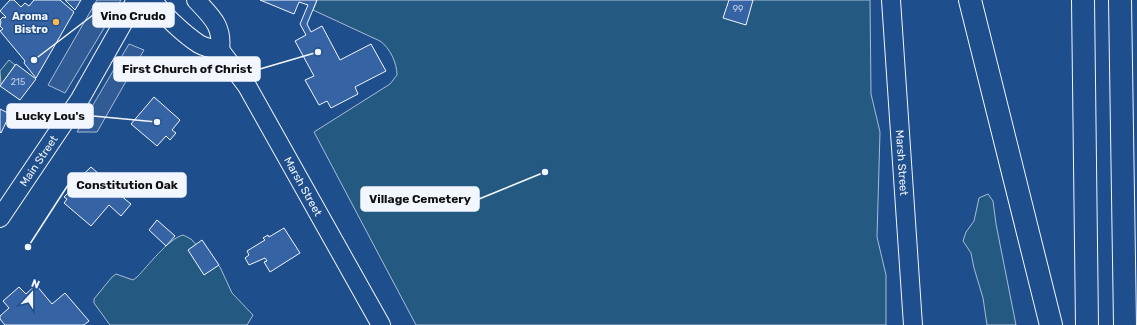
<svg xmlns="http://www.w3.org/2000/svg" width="1137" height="325" font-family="Rubik,sans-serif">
  <rect width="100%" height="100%" fill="#1f4e8c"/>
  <!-- green -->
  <g fill="#245a82" stroke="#a8bbd7">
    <path d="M317,0H870L871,94L880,132L877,237L886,275V325H416L314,132L390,84L397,75C397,63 390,48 380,41L313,10Z"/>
    <polygon points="9,60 15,65 1,85 0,71"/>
    <polygon points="988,194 993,201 996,224 1016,325 987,325 983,298 974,268 971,253 963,241 966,232 974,221 979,198"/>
    <path d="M183,235L191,239L203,252L211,257L220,267L232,293L253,315L247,325H110L94,303V299L112,277L116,274L133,280L137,277C148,266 168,239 183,235Z"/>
  </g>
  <!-- parking -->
  <g fill="#305b95" stroke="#a8bbd7">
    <polygon points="97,0 121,0 65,93 48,85"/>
    <polygon points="129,44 144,50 97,132 77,132"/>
  </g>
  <!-- building -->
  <g fill="#3563a3" stroke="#f2f6ff">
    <polygon points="10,0 14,0 21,7 25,3 29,6 34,0 60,0 74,12 36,78 24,63 25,61 0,31 3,29 0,26 1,22 0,20 3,17 5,18 6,17 0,11"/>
    <polygon points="65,0 81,0 75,10"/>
    <polygon points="260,0 317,0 307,24 311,32 322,26 340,60 371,44 386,71 355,87 358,94 331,108 327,101 319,105 305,80 314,76 295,41 306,35 300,24 308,5 299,2 294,14"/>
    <polygon points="729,0 753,0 746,25 723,18"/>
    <polygon points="16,64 36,79 20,100 0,86"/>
    <polygon points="154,97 180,120 172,130 176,133 170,140 166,136 157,146 131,124"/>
    <polygon points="0,109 10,114 1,133 0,132"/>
    <polygon points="91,167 116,189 115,191 131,204 121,216 109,205 91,226 64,203 67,199 64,197 74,187 72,185"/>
    <polygon points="157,220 175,236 166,246 149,230"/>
    <polygon points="284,228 300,253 270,272 264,262 267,261 265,258 249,265 245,258 249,255 247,251 265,240 263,238 268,235 269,237"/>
    <polygon points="202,240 219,265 204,275 188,250"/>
    <polygon points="36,285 52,304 65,293 89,321 84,325 5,325 0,319 0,316 9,308 3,301 19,287 26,294"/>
  </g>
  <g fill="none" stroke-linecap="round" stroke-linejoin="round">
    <!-- tertiary casing -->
    <g stroke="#f2f6ff" stroke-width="20">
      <g id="tertiary">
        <path id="s1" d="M153,0C162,14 185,35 199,44C206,48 213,49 220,50L247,86L381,325"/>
        <path d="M196,0C212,17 223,26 220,50"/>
        <path id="s2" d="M891,0L913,325"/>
        <path id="s3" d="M0,218L80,99L136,0"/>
      </g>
    </g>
    <!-- motorway casing -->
    <g stroke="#f2f6ff" stroke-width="24">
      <g id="motorway">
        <polyline points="970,0 1051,325"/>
        <polyline points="1083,0 1087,325"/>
        <polyline points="1120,0 1125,325"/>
      </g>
    </g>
    <!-- tertiary -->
    <use href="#tertiary" stroke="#1f4e8c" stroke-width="18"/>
    <!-- motorway -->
    <use href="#motorway" stroke="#1f4e8c" stroke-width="22"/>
  </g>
  <!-- markers -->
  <circle fill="#ffb74d" stroke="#1f4e8c" stroke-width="1.5" cx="56" cy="22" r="4"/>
  <g text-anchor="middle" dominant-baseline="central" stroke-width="3" stroke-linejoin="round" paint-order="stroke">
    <!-- number labels -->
    <g font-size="9" fill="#c3d1e8">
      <text x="738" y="9">99</text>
      <text x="18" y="82">215</text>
    </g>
    <!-- poi labels -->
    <g font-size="11" font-weight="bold" fill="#f2f6ff" stroke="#1f4e8c" text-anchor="end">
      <text x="48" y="16">Aroma<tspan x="48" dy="13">Bistro</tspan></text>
    </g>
    <!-- street labels -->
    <g font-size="11" fill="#f2f6ff" stroke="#1f4e8c">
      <text stroke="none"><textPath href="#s3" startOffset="69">Main Street</textPath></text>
      <text stroke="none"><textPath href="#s2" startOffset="163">Marsh Street</textPath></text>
      <text stroke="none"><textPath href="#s1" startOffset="246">Marsh Street</textPath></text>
    </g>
  </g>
  <!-- callouts -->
  <path fill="none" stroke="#f2f6ff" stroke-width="1.5" d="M34 60L93 15M318 52L260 69M157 122L93 116M28 247L68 185M545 172L479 199"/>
  <g fill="#f2f6ff" stroke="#1f4e8c" stroke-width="1.5">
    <circle cx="34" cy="60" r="4"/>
    <circle cx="318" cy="52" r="4"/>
    <circle cx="157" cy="122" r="4"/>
    <circle cx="28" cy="247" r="4"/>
    <circle cx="545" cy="172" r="4"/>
  </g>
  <g fill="#f2f6ff" stroke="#f2f6ff" stroke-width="1.5">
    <rect x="93" y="3" width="81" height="24" rx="4"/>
    <rect x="114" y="57" width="146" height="24" rx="4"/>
    <rect x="7" y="104" width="86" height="24" rx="4"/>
    <rect x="68" y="173" width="118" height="24" rx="4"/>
    <rect x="361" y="187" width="118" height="24" rx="4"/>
  </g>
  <g font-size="12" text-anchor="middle" font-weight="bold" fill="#111">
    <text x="133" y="20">Vino Crudo</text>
    <text x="187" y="73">First Church of Christ</text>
    <text x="50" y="120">Lucky Lou's</text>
    <text x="127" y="189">Constitution Oak</text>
    <text x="420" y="203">Village Cemetery</text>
  </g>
  <!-- north arrow -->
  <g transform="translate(32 293) rotate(21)" stroke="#1f4e8c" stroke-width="3" paint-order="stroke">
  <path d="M0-3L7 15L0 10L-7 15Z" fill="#f2f6ff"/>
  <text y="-6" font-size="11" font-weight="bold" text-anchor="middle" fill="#f2f6ff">N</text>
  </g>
</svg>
